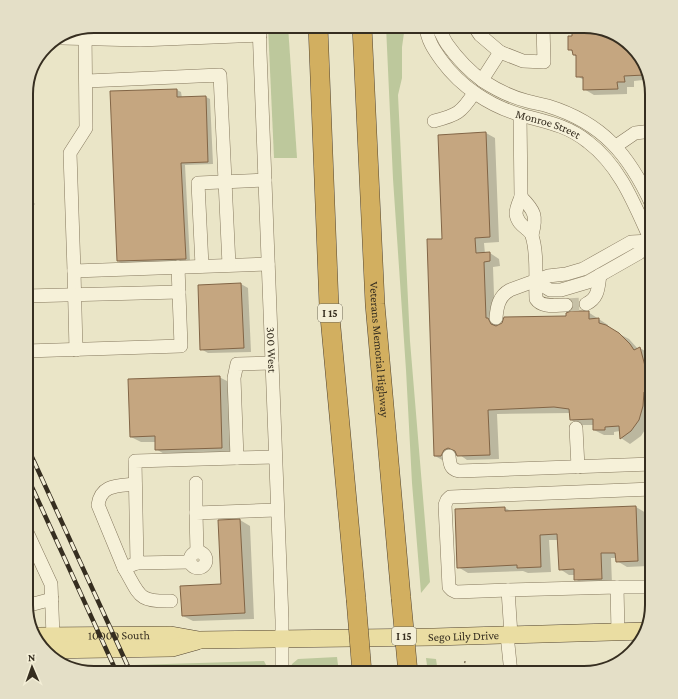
<svg xmlns="http://www.w3.org/2000/svg" width="678" height="699" font-family="'Crimson Pro',serif">
  <rect width="100%" height="100%" fill="#eae5c7"/>
  <!-- green -->
  <g fill="#bdc89c">
    <polygon points="268,26 288,26 297,158 274,158"/>
    <polygon points="386,26 405,26 402,47 402,78 398,95 410,341 430,582 421,593 412,483 406,370 393,179"/>
    <polygon points="337,657 339,673 289,673 289,667 291,668 292,664 298,659"/>
    <polygon points="426,658 436,659 438,673 428,673"/>
    <polygon points="264,661 270,673 137,673 134,665"/>
  </g>
  <!-- shadow -->
  <g fill="#0003">
    <polygon points="576,32 614,33 635,49 648,84 643,80 634,81 634,87 627,87 627,94 594,95 584,89 584,80 577,76 577,57 574,55 573,52 569,49"/>
    <polygon points="177,90 181,92 182,98 206,97 210,99 213,164 185,165 190,261 123,264 118,261"/>
    <polygon points="486,133 495,138 499,242 484,243 485,254 490,253 499,259 500,266 493,267 495,323 498,326 567,317 588,312 608,325 608,328 629,339 638,349 640,348 650,354 652,363 652,412 648,425 641,436 630,444 621,438 620,431 614,432 614,435 604,435 594,430 594,425 580,425 571,420 570,413 497,414 499,459 467,460 457,453 444,461 435,456 443,240"/>
    <polygon points="26,195 35,204 29,210 26,209"/>
    <polygon points="241,284 248,288 251,352 208,353 201,349"/>
    <polygon points="219,377 229,382 232,453 166,455 156,449 156,442 141,442 131,437"/>
    <polygon points="636,507 646,513 648,566 627,567 617,561 617,558 611,558 612,584 585,585 575,579 575,575 569,575 560,569 559,540 549,540 551,572 528,573 523,571 468,573 458,567 456,510 505,508 513,512"/>
    <polygon points="240,520 250,526 254,619 193,621 183,616 222,585"/>
    <polygon points="26,586 29,591 26,593"/>
  </g>
  <!-- building -->
  <g fill="#c5a680" stroke="#826546">
    <polygon points="575,26 588,26 614,33 635,49 645,75 624,76 625,82 617,82 618,89 583,90 583,77 576,77 576,55 573,55 572,50 568,50 568,36 572,36 572,31 575,31"/>
    <polygon points="177,89 177,97 206,96 208,162 181,163 186,259 117,261 110,91"/>
    <polygon points="486,132 490,237 475,238 476,253 490,252 490,261 484,262 486,318 488,318 491,324 496,326 502,323 504,317 566,316 566,313 571,311 589,311 589,319 599,318 599,323 606,325 619,333 630,344 634,350 640,347 645,366 647,366 647,392 644,392 643,406 639,420 631,431 620,439 619,426 605,427 605,430 593,430 593,419 570,420 569,409 554,407 488,410 490,455 457,456 455,451 448,448 444,450 441,456 434,456 427,239 442,239 438,135"/>
    <polygon points="241,283 244,348 200,350 198,285"/>
    <polygon points="220,376 222,448 155,450 155,436 130,437 128,379"/>
    <polygon points="636,506 638,561 616,562 615,553 601,553 602,579 574,580 574,569 559,570 557,534 540,535 541,567 517,568 517,565 457,568 455,509 505,507 505,511"/>
    <polygon points="240,519 245,613 182,616 180,586 221,584 218,520"/>
  </g>
  <g fill="none" stroke-linecap="round" stroke-linejoin="round">
    <!-- minor-tunnel -->
    <polyline stroke="#c6c0a6" stroke-width="13" stroke-dasharray="13 6" stroke-linecap="butt" points="566,305 586,304"/>
    <!-- minor casing -->
    <g stroke="#85785e" stroke-width="14">
      <g id="minor">
        <path id="s1" d="M259,26L282,620V673"/>
        <path id="s2" d="M426,26C427,40 434,50 442,61C461,87 490,106 521,115C546,122 567,125 588,142C621,167 635,206 652,243"/>
        <path d="M436,26C441,31 443,38 447,44C457,58 469,71 483,81C497,90 511,97 527,101C534,103 541,104 548,106C603,123 629,155 652,205"/>
        <polyline points="474,26 480,35 500,52"/>
        <polyline points="85,30 86,128 70,153 74,271 268,264"/>
        <polyline points="62,38 140,40 260,35"/>
        <polyline points="482,80 500,52 523,61 544,62 543,26"/>
        <polyline points="87,81 220,75 229,265"/>
        <path d="M520,115L521,197C519,202 516,208 516,214C518,227 530,228 532,236C538,254 535,280 536,299C542,308 556,305 566,305"/>
        <path d="M434,121C457,115 461,113 474,93"/>
        <polyline points="616,146 635,133 652,131"/>
        <path d="M521,197C535,211 537,216 532,235"/>
        <polyline points="202,266 198,183 265,180"/>
        <polyline points="74,271 76,350"/>
        <polyline points="535,281 550,290 561,290 588,282 639,253 652,241"/>
        <polyline points="26,296 179,292"/>
        <path d="M586,304C599,298 598,287 600,275"/>
        <path d="M496,318C497,306 499,296 510,290L548,276L566,274L583,269L631,242L651,241"/>
        <polyline points="26,351 181,346 178,267"/>
        <polyline points="576,428 578,467"/>
        <path d="M449,456C450,464 450,469 459,471L652,464"/>
        <polyline points="237,458 275,457"/>
        <polyline points="196,483 196,513"/>
        <path d="M135,484C118,486 101,484 98,505L124,568L137,563"/>
        <polyline points="26,530 51,584 53,636"/>
        <circle cx="198" cy="560" r="8"/>
        <polyline points="197,552 196,513 277,510"/>
        <polyline points="190,562 137,563 135,461 237,458 234,378 237,364 272,363"/>
        <path d="M124,568C140,595 137,602 171,601"/>
        <polyline points="617,587 652,587"/>
        <polyline points="508,590 456,592 452,590 449,587 445,505 447,500 450,497 652,489"/>
        <polyline points="26,606 52,599"/>
        <polyline points="507,635 511,673"/>
        <polyline points="511,635 508,590 617,587 618,632"/>
      </g>
    </g>
    <!-- major casing -->
    <g stroke="#534532" stroke-width="18">
      <g id="major">
        <path id="s3" d="M38,636L171,635L199,640L434,637L646,631"/>
        <polyline points="44,650 172,648 197,641"/>
      </g>
    </g>
    <!-- highway casing -->
    <g stroke="#534532" stroke-width="20">
      <g id="highway">
        <polyline points="318,26 329,306 356,599"/>
        <path id="s4" d="M362,26L375,304L401,598"/>
      </g>
    </g>
    <!-- path -->
    <polyline stroke="#85785e" stroke-width="1.5" stroke-dasharray="3 2" stroke-linecap="butt" points="463,673 465,661"/>
    <!-- minor -->
    <use href="#minor" stroke="#f6f1d9" stroke-width="13"/>
    <!-- major -->
    <use href="#major" stroke="#eadda2" stroke-width="17"/>
    <!-- highway -->
    <use href="#highway" stroke="#d2af60" stroke-width="19"/>
    <!-- rail casing -->
    <g stroke="#362e20" stroke-width="4.5">
      <g id="rail">
        <polyline points="26,444 131,673"/>
        <polyline points="26,474 117,673"/>
      </g>
    </g>
    <!-- rail -->
    <use href="#rail" stroke="#f3eed6" stroke-width="3" stroke-dasharray="9" stroke-linecap="butt"/>
    <!-- highway-bridge casing -->
    <g stroke="#534532" stroke-width="20" stroke-linecap="butt">
      <g id="highway-bridge">
        <polyline points="401,598 408,673"/>
        <polyline points="356,599 362,673"/>
      </g>
    </g>
    <!-- highway-bridge -->
    <use href="#highway-bridge" stroke="#d2af60" stroke-width="19"/>
  </g>
  <g text-anchor="middle" dominant-baseline="central" stroke-width="3.5" stroke-linejoin="round" paint-order="stroke">
    <!-- shield labels -->
    <g fill="#f3eed6" stroke="#6f6857" stroke-width="1">
      <rect x="318" y="304" width="24" height="18" rx="3"/>
      <rect x="392" y="627" width="24" height="18" rx="3"/>
    </g>
    <g font-size="11" font-weight="bold" fill="#362e20">
      <text x="330" y="313">I 15</text>
      <text x="404" y="636">I 15</text>
    </g>
    <!-- street labels -->
    <g font-size="12" fill="#362e20" stroke="#f3eed6">
      <text stroke="none"><textPath href="#s2" startOffset="165">Monroe Street</textPath></text>
      <text stroke="none"><textPath href="#s1" startOffset="324">300 West</textPath></text>
      <text stroke="none"><textPath href="#s4" startOffset="324">Veterans Memorial Highway</textPath></text>
      <text stroke="none"><textPath href="#s3" startOffset="81">10000 South</textPath></text>
      <text stroke="none"><textPath href="#s3" startOffset="426">Sego Lily Drive</textPath></text>
    </g>
  </g>
  <!-- crop -->
  <path d="M0 0H678V699H0ZM94 33H584A61 61 0 0 1 645 94V605A61 61 0 0 1 584 666H94A61 61 0 0 1 33 605V94A61 61 0 0 1 94 33Z" fill="#e4dfc7" fill-rule="evenodd"/>
  <path fill="none" stroke="#362e20" stroke-width="2" d="M94 33H584A61 61 0 0 1 645 94V605A61 61 0 0 1 584 666H94A61 61 0 0 1 33 605V94A61 61 0 0 1 94 33Z"/>
  <!-- north arrow -->
  <g transform="translate(32 667) rotate(358)" stroke="#f3eed6" stroke-width="3" paint-order="stroke">
  <path d="M0-3L7 15L0 10L-7 15Z" fill="#362e20"/>
  <text y="-6" font-size="11" font-weight="bold" text-anchor="middle" fill="#362e20">N</text>
  </g>
</svg>
